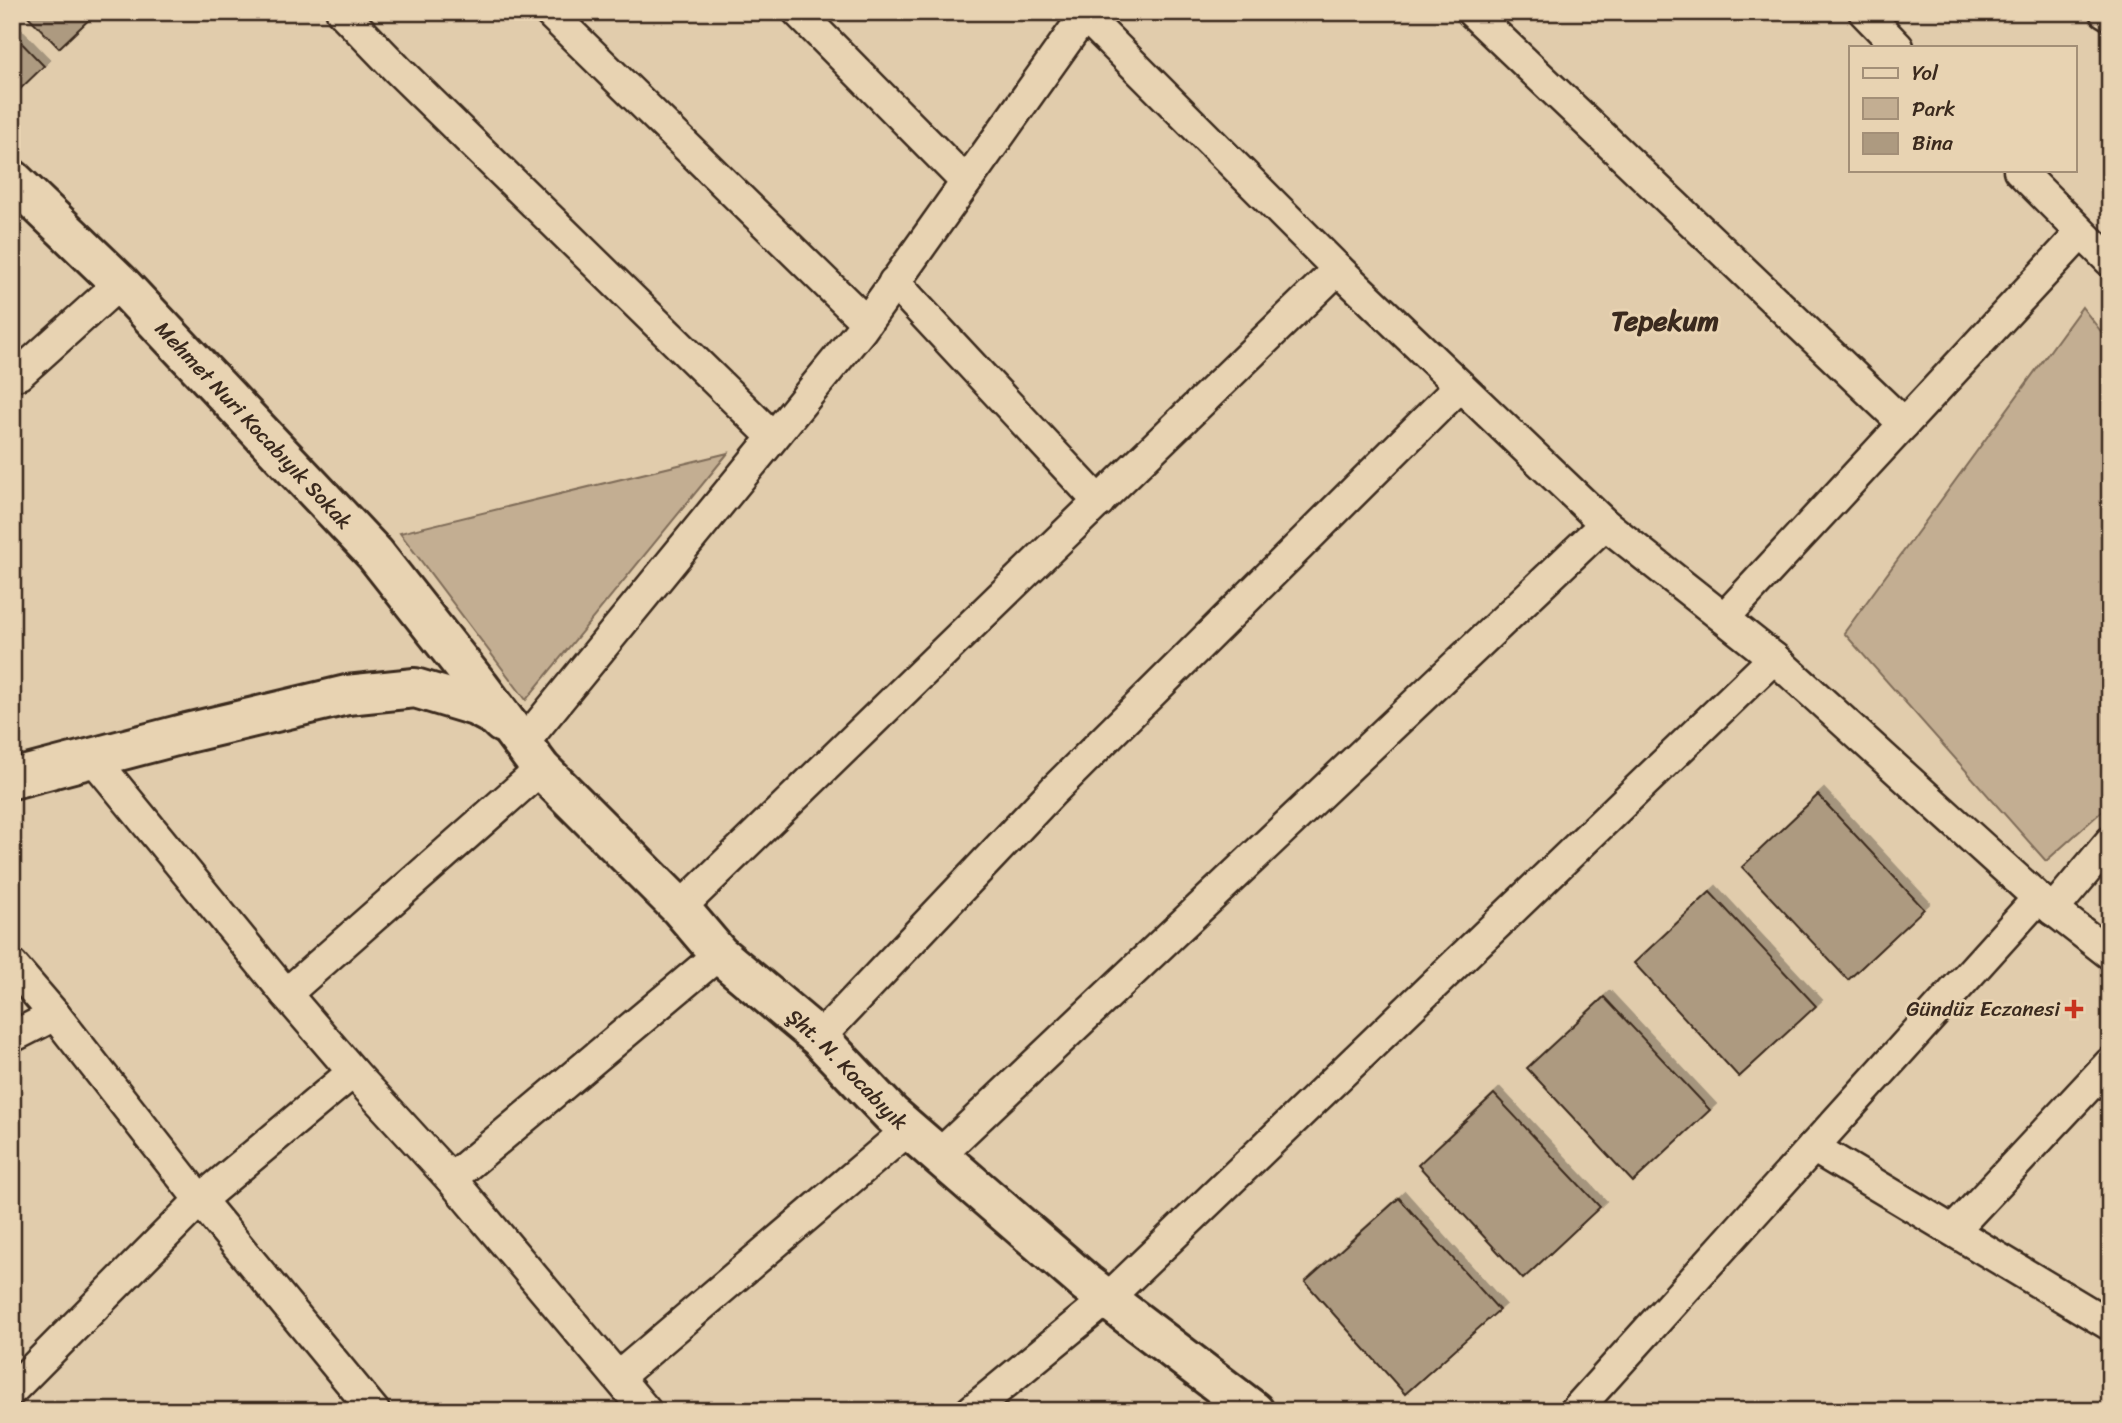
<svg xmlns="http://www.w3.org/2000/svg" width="2122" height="1423" font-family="Sriracha,sans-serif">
  <defs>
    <filter id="shadow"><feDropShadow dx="6" dy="-6" stdDeviation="0" flood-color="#0004"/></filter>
  </defs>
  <rect width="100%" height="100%" fill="#e1ccac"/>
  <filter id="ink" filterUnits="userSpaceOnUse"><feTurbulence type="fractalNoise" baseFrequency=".0143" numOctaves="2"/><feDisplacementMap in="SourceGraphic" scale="14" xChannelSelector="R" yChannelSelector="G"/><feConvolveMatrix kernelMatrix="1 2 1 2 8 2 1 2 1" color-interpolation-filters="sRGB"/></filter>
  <g filter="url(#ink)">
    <!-- green -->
    <g fill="#c3ae92" stroke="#7f6c58" stroke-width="2">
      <polygon points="2082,307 2110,343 2110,804 2046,861 1844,633"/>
      <polygon points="728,453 526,700 400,533"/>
    </g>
    <!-- building -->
    <g fill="#ad9a80" stroke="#3b2a1e" stroke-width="2" filter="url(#shadow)">
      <polygon points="24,12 97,12 59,48"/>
      <polygon points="12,33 44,66 12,97"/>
      <polygon points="1818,795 1924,909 1848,980 1742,867"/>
      <polygon points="1710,892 1816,1006 1739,1077 1634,963"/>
      <polygon points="1604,997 1710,1110 1633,1182 1527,1068"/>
      <polygon points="1494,1094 1600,1207 1523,1279 1418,1165"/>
      <polygon points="1399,1198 1499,1310 1405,1394 1305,1282"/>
    </g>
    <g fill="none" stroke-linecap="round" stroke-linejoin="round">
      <!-- street casing -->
      <g stroke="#3b2a1e" stroke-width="35">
        <g id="street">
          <polyline points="342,12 397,69 773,437"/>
          <polyline points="549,12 866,322"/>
          <polyline points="798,12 966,182"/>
          <polyline points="1081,12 1338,269 1605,524 1774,658 2038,898 2110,954"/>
          <polyline points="1472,12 1904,424"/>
          <polyline points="1864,12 1898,47"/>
          <polyline points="2105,12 2110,15"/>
          <polyline points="2019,170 2110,261"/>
          <polyline points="894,282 1099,502"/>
          <polyline points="12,368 19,374 120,283"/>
          <polyline points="1724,618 2081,233"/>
          <polyline points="522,745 861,330 1087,12"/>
          <polyline points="93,758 286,994 353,1072 451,1179 646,1411"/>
          <polyline points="680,908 1338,269"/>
          <polyline points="2053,910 2110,842"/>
          <polyline points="12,965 55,1015 200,1200 374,1411"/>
          <polyline points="286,994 541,769"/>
          <polyline points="12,1037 55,1015"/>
          <polyline points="819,1038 1053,791 1460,386"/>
          <polyline points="1813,1147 2110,1325"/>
          <polyline points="939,1155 1605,524"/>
          <polyline points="451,1179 719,954"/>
          <polyline points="1954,1230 2110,1063"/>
          <polyline points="618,1377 909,1129"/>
          <polyline points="12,1390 200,1200 353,1072"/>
          <polyline points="971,1411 1107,1299 1774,658"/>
          <polyline points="1575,1411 2038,898"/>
        </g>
      </g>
      <!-- secondary casing -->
      <g stroke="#3b2a1e" stroke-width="44">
        <g id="secondary">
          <path id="s1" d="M12,179L120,283L375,554L479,686L541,769L680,908L719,954L819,1038L891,1114L1086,1283L1254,1411"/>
          <polyline points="12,779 187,733 347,695 415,688 475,706 496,717 502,723"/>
        </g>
      </g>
      <!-- street -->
      <use href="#street" stroke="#e8d3b2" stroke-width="30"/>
      <!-- secondary -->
      <use href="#secondary" stroke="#e8d3b2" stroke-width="38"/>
    </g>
  </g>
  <!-- markers -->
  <path fill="#c8321e" stroke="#e8d3b2" stroke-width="2.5" d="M2070.5 998.5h7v7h7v7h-7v7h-7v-7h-7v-7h7z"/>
  <g text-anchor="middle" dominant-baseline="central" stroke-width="6" stroke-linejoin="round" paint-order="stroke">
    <!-- street labels -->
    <g font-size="21" fill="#3b2a1e" stroke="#e8d3b2">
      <text stroke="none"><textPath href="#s1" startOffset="345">Mehmet Nuri Kocabıyık Sokak</textPath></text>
      <text stroke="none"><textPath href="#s1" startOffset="1223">Şht. N. Kocabıyık</textPath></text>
    </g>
    <!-- poi labels -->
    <g font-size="21" fill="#3b2a1e" stroke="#e8d3b2" text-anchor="end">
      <text x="2060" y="1009">Gündüz Eczanesi</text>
    </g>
    <!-- district labels -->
    <g font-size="28" font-weight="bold" fill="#3b2a1e" stroke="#e8d3b2">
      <text x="1665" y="320">Tepekum</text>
    </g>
  </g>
  <!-- margin -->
  <rect width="2122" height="1423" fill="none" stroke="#e8d3b2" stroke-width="42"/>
  <rect x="21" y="21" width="2080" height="1381" fill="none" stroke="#3b2a1e" stroke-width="2.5" filter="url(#ink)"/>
  <!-- legend -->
  <rect x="1849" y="46" width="228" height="126" fill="#e8d3b2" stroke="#a38f77" stroke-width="2"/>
  <rect x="1863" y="68" width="35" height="10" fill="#e8d3b2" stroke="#a38f77" stroke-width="2"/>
  <text x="1912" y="80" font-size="21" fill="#3b2a1e">Yol</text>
  <rect x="1863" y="98" width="35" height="21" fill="#c3ae92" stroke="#a38f77" stroke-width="2"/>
  <text x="1912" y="116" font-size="21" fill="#3b2a1e">Park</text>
  <rect x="1863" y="133" width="35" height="21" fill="#ad9a80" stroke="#a38f77" stroke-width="2"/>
  <text x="1912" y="150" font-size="21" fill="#3b2a1e">Bina</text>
</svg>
